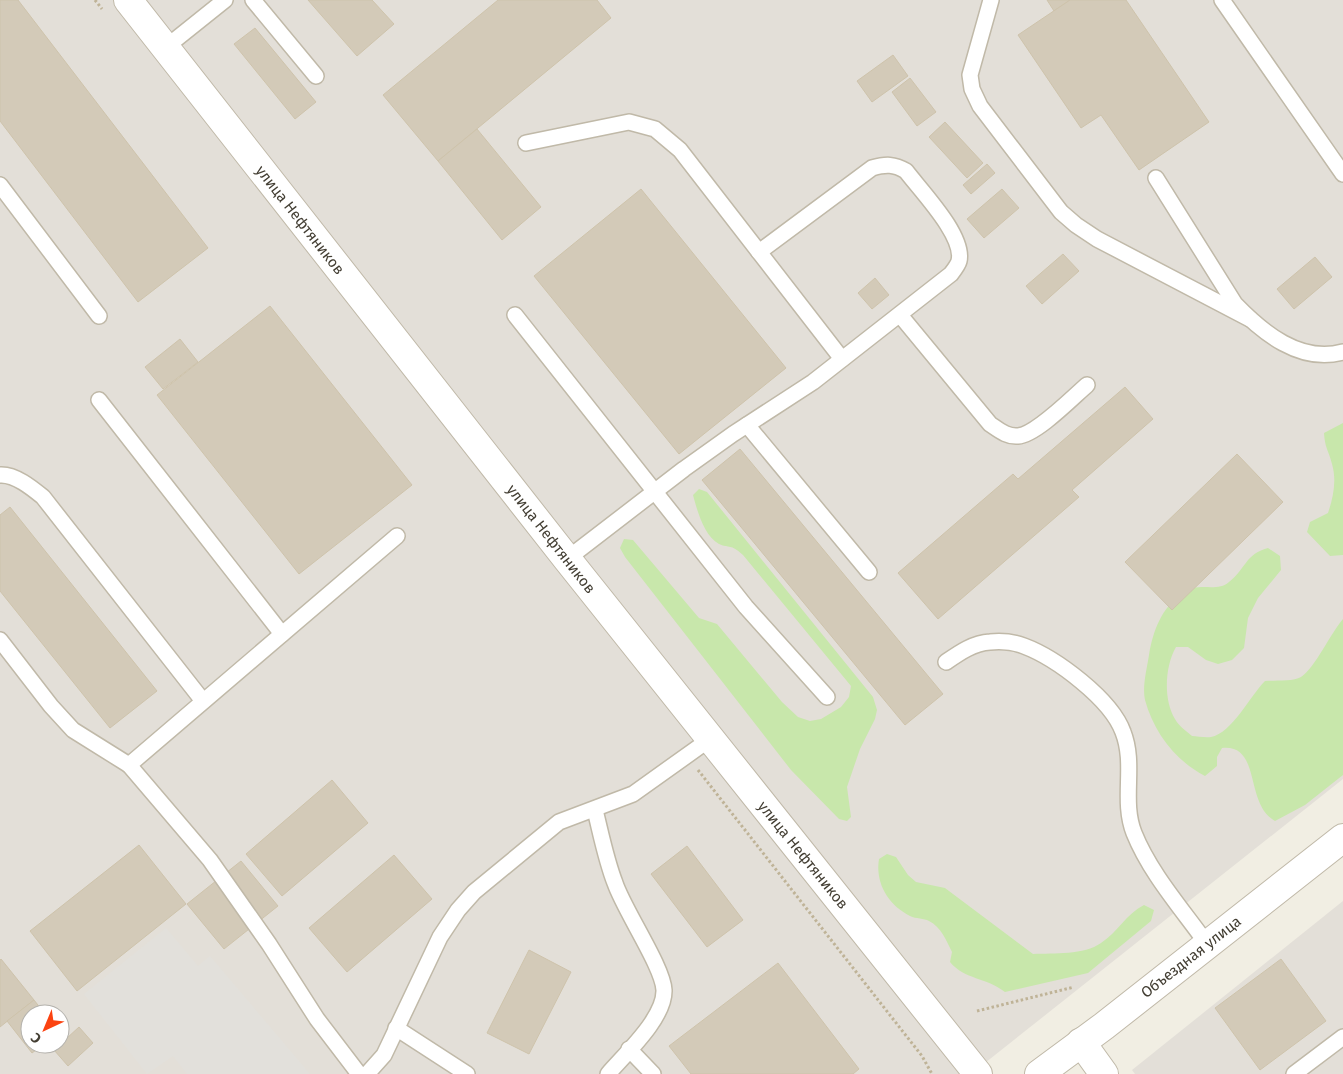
<svg xmlns="http://www.w3.org/2000/svg" width="1343" height="1074" font-family="'Fira Sans',sans-serif">
  <rect width="100%" height="100%" fill="#f1eee3"/>
  <!-- industrial -->
  <g fill="#e3dfd8" fill-rule="evenodd">
    <path d="M0,0H1343V779L971,1074H0ZM30,1014H60V1044H30Z"/>
    <polygon points="1343,901 1343,1074 1135,1074 1132,1070"/>
  </g>
  <!-- green -->
  <g fill="#c8e7ab">
    <path d="M1343,423V555L1330,556L1307,532L1310,522L1328,513C1333,498 1337,481 1332,464C1329,451 1325,449 1324,433Z"/>
    <path d="M699,489L707,492L873,697L877,710L875,719L860,749L847,787L851,817L847,821L839,819L791,770L625,557L620,548L624,539L633,540L699,618L717,624L782,702L798,717L810,721L821,719L841,707L849,697L851,686L743,555C730,543 730,549 719,544C704,536 697,510 693,495Z"/>
    <path d="M1268,548L1280,556L1281,570L1258,598L1248,618L1244,648L1232,660L1218,664L1206,660L1188,647H1176C1165,666 1163,699 1175,719C1178,725 1186,731 1192,736C1197,736 1205,738 1211,737C1232,733 1250,696 1265,681C1274,680 1293,682 1301,677C1315,668 1330,634 1343,619V775L1305,805L1275,821C1244,804 1262,744 1222,748L1217,757V766L1205,776C1176,761 1154,733 1145,700C1142,687 1147,668 1149,655C1153,630 1162,608 1182,593C1198,581 1217,593 1229,582C1246,569 1245,554 1268,548Z"/>
    <path d="M887,854L896,857L908,875L916,882L945,888L1033,954C1054,953 1084,955 1101,943C1118,932 1126,914 1144,905L1154,910L1151,921L1088,973L1005,992C986,977 965,980 950,962L952,952C946,940 941,927 929,921C924,918 916,919 910,916C888,905 875,883 879,859Z"/>
  </g>
  <!-- parking -->
  <polygon fill="#e2e0db" points="166,928 198,966 210,956 310,1074 187,1074 173,1056 147,1074 84,994"/>
  <!-- building -->
  <g fill="#d3cab8" stroke="#cec3ab">
    <polygon points="0,0 18,0 208,248 138,302 0,121"/>
    <polygon points="308,0 372,0 394,24 357,56"/>
    <polygon points="498,0 597,0 611,18 438,161 383,95"/>
    <polygon points="1047,0 1070,0 1054,11"/>
    <polygon points="1070,0 1126,0 1209,122 1139,170 1101,115 1081,128 1018,35"/>
    <polygon points="255,28 316,102 295,119 234,44"/>
    <polygon points="893,55 908,76 872,102 857,81"/>
    <polygon points="910,78 936,112 917,126 892,92"/>
    <polygon points="945,122 983,163 967,178 929,137"/>
    <polygon points="477,129 541,207 502,240 438,161"/>
    <polygon points="987,164 995,173 971,194 963,185"/>
    <polygon points="641,189 786,368 679,454 534,276"/>
    <polygon points="1002,189 1019,208 984,238 967,219"/>
    <polygon points="1063,254 1079,271 1042,304 1026,286"/>
    <polygon points="1315,257 1332,277 1294,309 1277,289"/>
    <polygon points="875,278 889,295 872,309 858,293"/>
    <polygon points="270,306 412,485 299,574 157,395"/>
    <polygon points="180,339 198,362 163,389 145,367"/>
    <polygon points="1125,387 1153,419 1072,490 1079,497 938,619 898,573 1013,474 1018,479"/>
    <polygon points="740,449 943,694 905,725 702,480"/>
    <polygon points="1237,454 1283,502 1172,610 1125,562"/>
    <polygon points="10,507 157,691 110,728 0,591 0,515"/>
    <polygon points="332,780 368,823 282,896 246,854"/>
    <polygon points="139,845 186,904 77,991 30,931"/>
    <polygon points="687,846 743,920 707,947 651,874"/>
    <polygon points="394,855 432,899 347,972 309,928"/>
    <polygon points="241,861 278,906 224,949 187,904"/>
    <polygon points="529,950 571,972 529,1054 487,1033"/>
    <polygon points="1,959 34,1000 0,1027 0,960"/>
    <polygon points="1281,959 1326,1021 1260,1070 1215,1008"/>
    <polygon points="778,963 859,1069 853,1074 691,1074 669,1046"/>
    <polygon points="34,1000 45,1014 30,1014 30,1044 44,1044 32,1053 7,1021"/>
    <polygon points="79,1027 93,1043 68,1066 54,1050"/>
  </g>
  <g fill="none" stroke-linecap="round" stroke-linejoin="round">
    <!-- service casing -->
    <g stroke="#c0b9a8" stroke-width="18">
      <g id="service">
        <polyline points="253,0 316,76"/>
        <polyline points="991,0 970,75 972,89 980,106 1061,212 1076,225 1097,239 1250,319"/>
        <polyline points="1222,0 1343,174"/>
        <polyline points="165,48 225,0"/>
        <polyline points="526,143 629,122 655,129 680,150 842,359"/>
        <path d="M1156,178L1235,304C1262,332 1300,364 1343,352"/>
        <polyline points="0,185 99,316"/>
        <polyline points="515,315 746,607 827,697"/>
        <path d="M900,315L990,424C999,430 1007,437 1018,436C1036,435 1073,397 1087,385"/>
        <polyline points="99,400 282,634"/>
        <polyline points="747,425 869,572"/>
        <path d="M0,475C15,474 32,488 43,497L203,701"/>
        <path d="M567,559L684,469L733,434L813,382L951,274C954,270 958,265 959,261C965,236 921,191 906,171C894,164 886,164 872,168L759,252"/>
        <polyline points="0,640 51,706 73,730 129,765"/>
        <path d="M946,662C959,653 973,643 990,642C1001,641 1014,642 1024,646C1056,658 1111,699 1123,732C1136,765 1121,800 1134,833C1150,873 1182,909 1207,944"/>
        <path d="M595,810C601,834 606,860 615,883C624,910 663,967 664,990C665,1018 625,1054 608,1074"/>
        <polyline points="396,1028 467,1074"/>
        <polyline points="629,1049 653,1074"/>
        <polyline points="359,1074 317,1019 269,944 210,860 129,765 397,536"/>
        <polyline points="367,1074 384,1055 440,937 458,910 474,892 559,822 633,794 710,739"/>
        <polyline points="1294,1074 1343,1037"/>
      </g>
    </g>
    <!-- minor casing -->
    <g stroke="#c0b9a8" stroke-width="30">
      <polyline id="minor" points="1081,1042 1104,1074"/>
    </g>
    <!-- tertiary casing -->
    <g stroke="#c0b9a8" stroke-width="30">
      <g id="tertiary">
        <polyline points="128,0 567,559 978,1074"/>
        <polyline points="1039,1074 1104,1026 1343,838"/>
      </g>
    </g>
    <!-- path -->
    <g stroke="#bfb397" stroke-width="3" stroke-dasharray="2.5 2.5" stroke-linecap="butt">
      <polyline points="95,0 102,9"/>
      <polyline points="698,770 922,1056 932,1074"/>
      <polyline points="977,1011 1074,987"/>
    </g>
    <!-- service -->
    <use href="#service" stroke="#fff" stroke-width="15"/>
    <!-- minor -->
    <use href="#minor" stroke="#fff" stroke-width="28"/>
    <!-- tertiary -->
    <use href="#tertiary" stroke="#fff" stroke-width="28"/>
  </g>
  <g text-anchor="middle" dominant-baseline="central" stroke-width="5" stroke-linejoin="round" paint-order="stroke">
    <!-- street labels -->
    <g font-size="15" fill="#433e33" stroke="#fff">
      <text transform="translate(300 220) rotate(52)">улица Нефтяников</text>
      <text transform="translate(551 539) rotate(52)">улица Нефтяников</text>
      <text transform="translate(803 855) rotate(51)">улица Нефтяников</text>
      <text transform="translate(1191 957) rotate(-38)">Объездная улица</text>
    </g>
  </g>
  <!-- north arrow -->
  <g transform="translate(45 1029) rotate(224)"><circle r="24" fill="#ffffff" stroke="#b4b2ad"/>
  <path d="M0-4L9 19L0 12L-9 19Z" fill="#fb4311"/>
  <text y="-8" font-size="14" font-weight="bold" text-anchor="middle" fill="#433e33">С</text>
  </g>
</svg>
